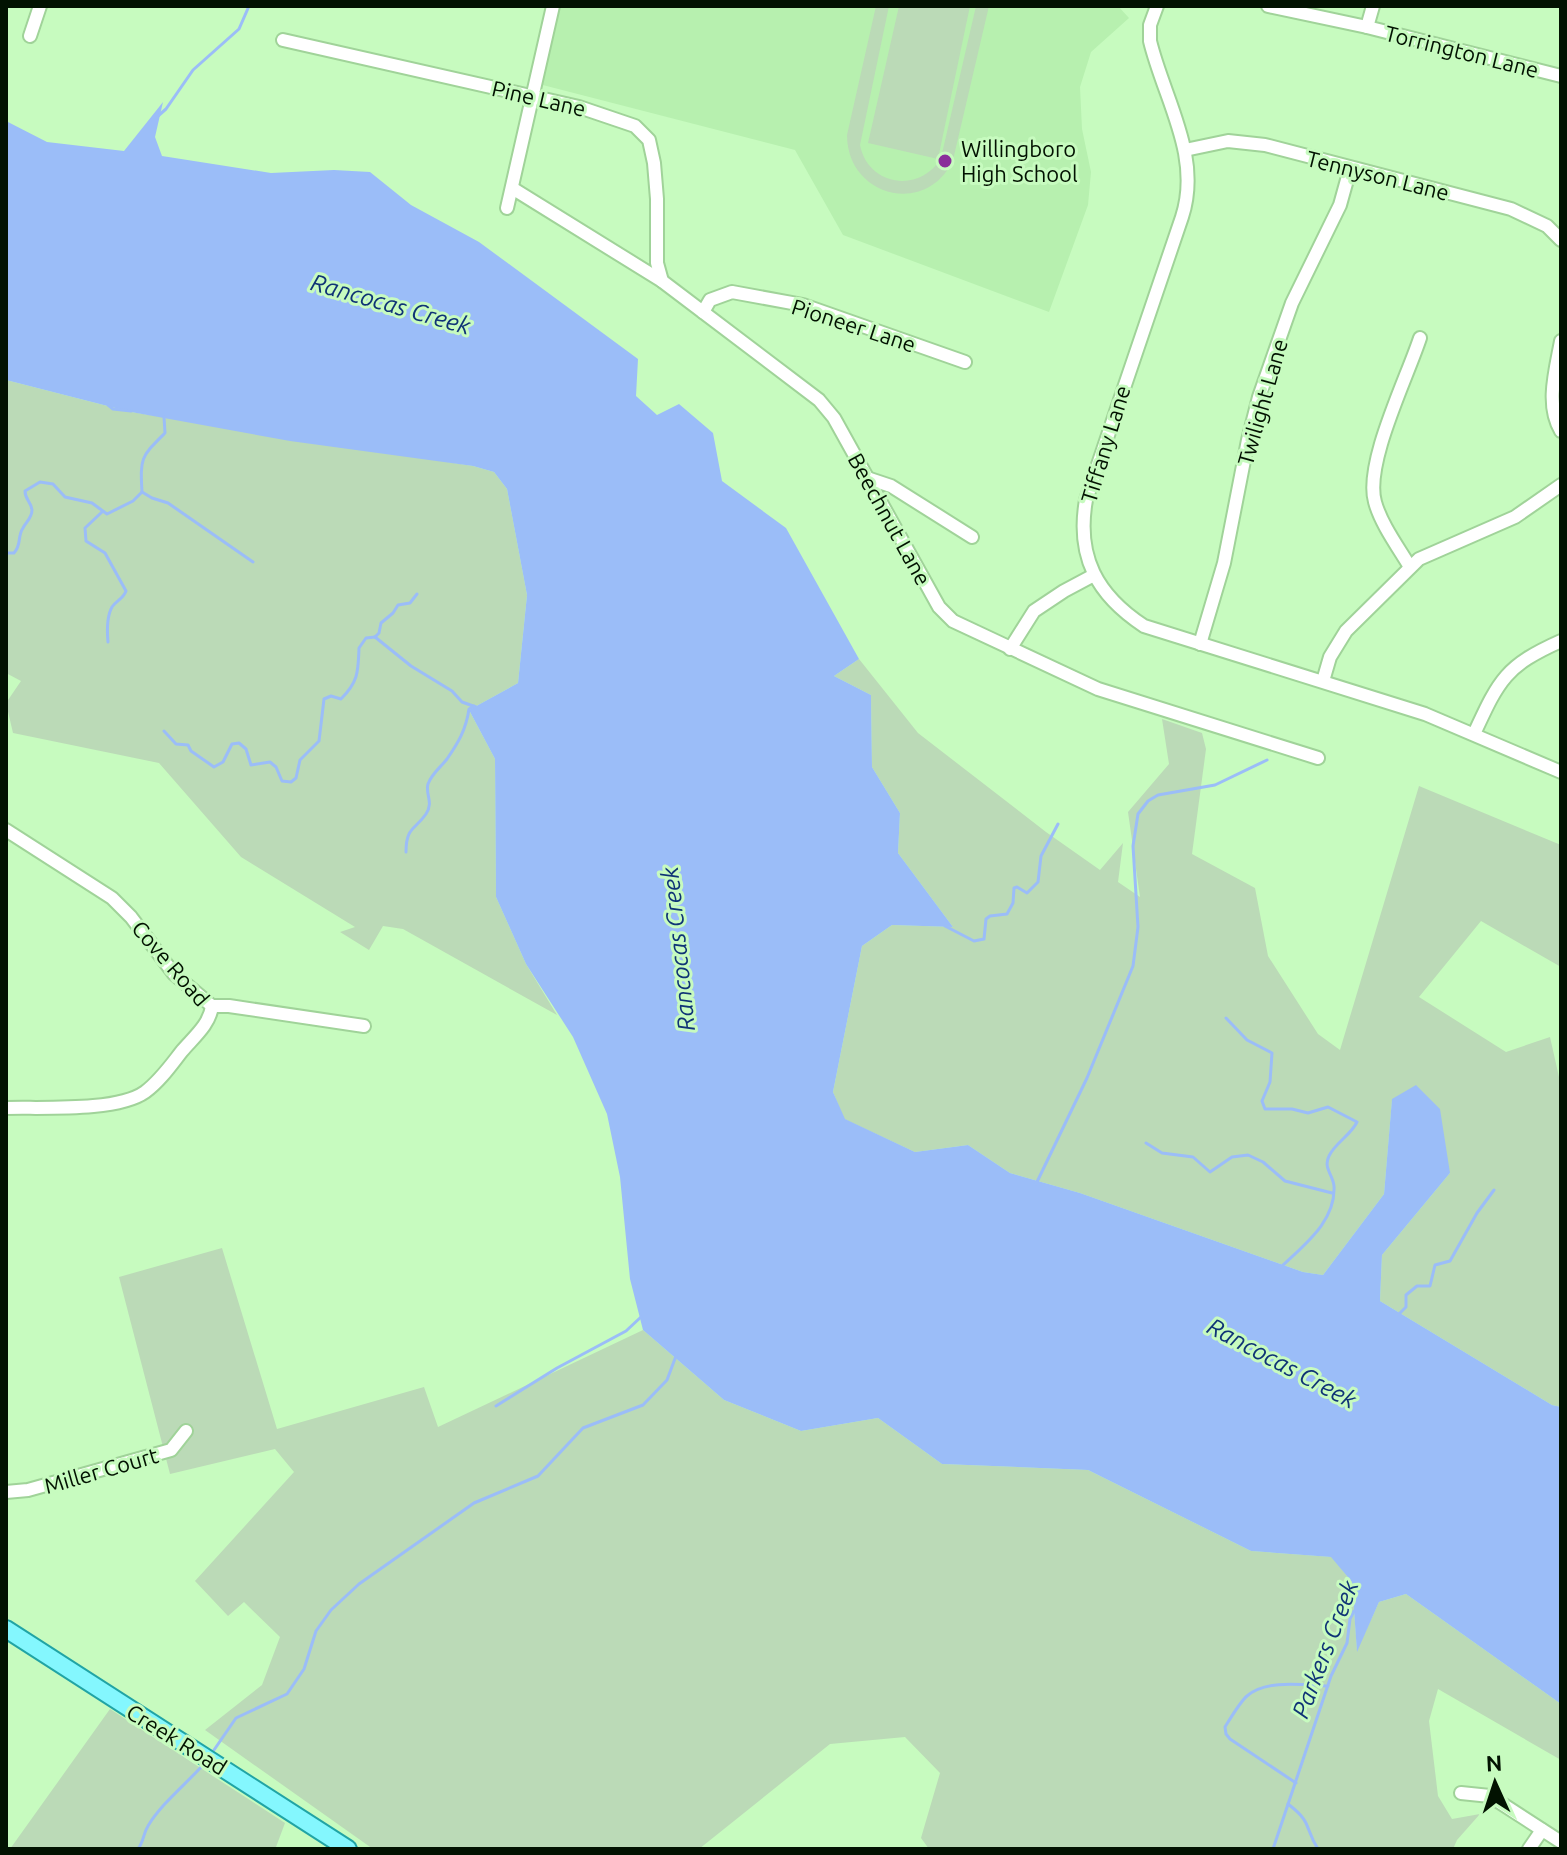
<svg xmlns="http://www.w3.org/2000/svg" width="1567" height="1855" font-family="Ubuntu,sans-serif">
  <rect width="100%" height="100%" fill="#c7fbbf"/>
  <!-- built -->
  <polygon fill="#b7f0af" points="553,6 1118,6 1129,18 1091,52 1080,87 1082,129 1091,172 1088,205 1049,312 843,235 795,150 535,83"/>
  <!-- green -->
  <g fill="#bbdab7">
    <path d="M876,6H889L860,145C868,186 920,194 941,158L976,6H989L953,160C927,217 847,197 847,135Z"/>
    <polygon points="899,6 970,6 938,159 868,143"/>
    <polygon points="6,380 131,412 473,466 494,472 507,489 527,595 518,683 469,710 495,759 496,897 526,964 557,1015 403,929 383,926 369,950 340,932 355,927 241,857 159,763 13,733 6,703 21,681 6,673"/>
    <polygon points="859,659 918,733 1046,832 1100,870 1123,843 1118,882 1140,897 1128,812 1169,764 1162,719 1202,733 1206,749 1192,854 1255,888 1268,956 1318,1034 1340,1050 1419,786 1561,845 1561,967 1481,921 1419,997 1506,1052 1550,1037 1561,1086 1561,1407 1552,1405 1380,1301 1382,1255 1450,1173 1392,1100 1384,1194 1323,1275 1303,1272 1080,1193 1010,1173 968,1145 915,1152 844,1119 833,1092 862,946 892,925 953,927 898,853 900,813 872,767 871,695 834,676"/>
    <polygon points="222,1248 277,1429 424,1387 438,1427 643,1330 724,1400 801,1431 878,1418 942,1464 1088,1470 1251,1551 1332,1557 1352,1582 1357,1650 1379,1602 1406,1594 1561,1704 1561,1760 1438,1689 1429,1721 1438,1796 1452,1819 1480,1814 1457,1840 1453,1849 929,1849 921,1838 940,1773 905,1737 830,1744 699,1849 373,1849 205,1730 262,1685 280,1637 244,1602 228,1616 195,1581 294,1472 275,1449 170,1474 119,1277"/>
    <polygon points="110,1709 285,1823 276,1847 278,1849 10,1849"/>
  </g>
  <!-- water -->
  <polygon fill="#9bbdf8" points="163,102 155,137 162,156 271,173 334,170 370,172 411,205 479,242 638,359 636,396 657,415 679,404 713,433 722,481 786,528 859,659 834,676 871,695 872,767 900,813 898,853 953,927 892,925 862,946 833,1092 845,1119 915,1152 968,1145 1010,1173 1080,1193 1303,1272 1323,1275 1384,1194 1392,1099 1416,1085 1440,1109 1450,1173 1382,1255 1380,1301 1552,1405 1561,1407 1561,1704 1406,1594 1379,1602 1357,1652 1352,1582 1331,1557 1251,1551 1088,1470 942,1464 878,1418 801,1431 724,1400 643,1330 630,1279 620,1177 607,1114 573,1037 526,964 496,897 495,759 469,710 518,683 527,595 507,489 494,472 473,466 290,441 131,412 6,380 6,121 47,142 124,151"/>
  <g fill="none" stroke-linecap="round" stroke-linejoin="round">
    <!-- stream -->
    <g stroke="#9bbdf8" stroke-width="3">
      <polyline points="158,116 166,109 193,70 239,29 249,6"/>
      <polyline points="108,405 113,409 131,411"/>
      <polyline points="142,492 152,498 168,503 253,562"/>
      <path d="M102,512L85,528L86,541L105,553L126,591C123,599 117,600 112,607C107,616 107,631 108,642"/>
      <path d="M6,553H14C22,544 17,537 23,528C26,522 32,518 32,510C31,501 25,500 25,491L40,482L53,484L65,497L92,503L107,514L133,501L142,492C140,457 141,457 165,433L164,417"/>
      <polyline points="375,637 411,666 452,691 462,702 476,707"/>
      <polyline points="375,637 379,633 381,623 393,613 398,605 410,603 417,594"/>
      <path d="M164,731L176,744L188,745L191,751L214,767L223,762L232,744L239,743L246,749L251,765L270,762L276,767L282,781L291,782L296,778L300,760L319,741L324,699L331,696L341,699C359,681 358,671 359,648L366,638L375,637"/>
      <path d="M406,852C406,827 415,830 426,814C434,802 425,794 428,784C432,773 441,767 447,759C458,743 466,730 469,709L474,706"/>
      <polyline points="945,926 974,941 984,939 986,919 990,916 1007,914 1013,903 1014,888 1017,887 1027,893 1038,882 1041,856 1058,824"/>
      <path d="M1226,1018L1247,1040L1272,1053L1270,1082L1262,1101L1265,1109H1292L1308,1113L1328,1107L1357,1122C1351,1135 1335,1143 1329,1156C1323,1168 1333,1175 1334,1186C1336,1221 1305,1244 1281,1267"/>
      <polyline points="1146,1143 1162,1153 1193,1157 1210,1172 1232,1157 1248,1155 1263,1162 1285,1181 1332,1193"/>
      <polyline points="1036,1184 1087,1078 1133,966 1138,927 1133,846 1138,814 1148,801 1158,795 1215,785 1267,760"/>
      <polyline points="1398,1315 1406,1307 1406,1295 1417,1286 1430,1286 1435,1265 1450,1261 1477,1213 1494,1190"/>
      <polyline points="496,1406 557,1368 626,1331 641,1317"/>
      <polyline points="214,1750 236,1718 287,1694 304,1669 316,1631 331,1610 359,1584 474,1503 538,1476 583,1428 643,1405 667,1380 676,1356"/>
      <path d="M1296,1783L1230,1739L1226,1734L1225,1727C1230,1719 1240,1702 1247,1696C1266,1679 1304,1685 1328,1686"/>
      <path d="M1288,1804C1313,1823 1304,1827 1318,1849"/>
      <path d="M138,1849C144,1841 143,1834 148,1826C161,1804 186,1784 203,1765"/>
      <polyline points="1273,1849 1331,1676 1347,1643 1350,1619 1354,1611"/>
    </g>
    <!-- minor casing -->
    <g stroke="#a0d399" stroke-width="16">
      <g id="minor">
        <path d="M1157,6L1150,25V41C1164,99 1202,156 1182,217L1086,500C1076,557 1097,595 1144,626L1425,714L1561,772"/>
        <polyline points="1268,6 1367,27 1561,76"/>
        <polyline points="1367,27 1373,6"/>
        <polyline points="30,36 40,6"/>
        <polyline points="283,40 579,107 635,126 649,140 654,163 657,199 657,263 662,281"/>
        <polyline points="1185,150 1228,141 1265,145 1511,209 1547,226 1561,240"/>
        <polyline points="512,188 662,281 819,400 834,418 939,607 953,621 1098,689 1318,758"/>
        <polyline points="507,208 553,6"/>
        <polyline points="703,312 710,300 732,292 803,305 965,362"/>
        <path d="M1561,341C1556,369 1545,405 1561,431"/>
        <polyline points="867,478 891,486 972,537"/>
        <path d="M1410,567C1398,547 1381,524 1375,502C1364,464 1407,378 1420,338"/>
        <polyline points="1200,644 1224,563 1248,440 1259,397 1292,303 1340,205 1350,169"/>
        <polyline points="1010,649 1034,611 1064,591 1094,575"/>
        <polyline points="1323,681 1330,657 1346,631 1419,559 1515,517 1561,485"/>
        <path d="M1474,734C1499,680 1505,666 1561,641"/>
        <path d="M6,830L112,898L131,917L174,974L212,1006C210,1024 194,1037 182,1051C171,1065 160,1081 145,1092C117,1112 41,1107 6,1108"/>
        <polyline points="212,1006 229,1006 364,1026"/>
        <polyline points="6,1492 28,1490 171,1450 186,1431"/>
        <polyline points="1461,1793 1490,1796 1561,1842"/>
        <polyline points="1529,1849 1542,1830"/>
      </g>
    </g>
    <!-- major casing -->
    <g stroke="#21a4a5" stroke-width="20">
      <polyline id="major" points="6,1629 348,1849"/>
    </g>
    <!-- minor -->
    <use href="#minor" stroke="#fff" stroke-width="12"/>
    <!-- major -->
    <use href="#major" stroke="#84f7fe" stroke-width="16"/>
  </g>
  <!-- markers -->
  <circle fill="#8a2f9a" stroke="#c7fbbf" stroke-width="3" cx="945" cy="161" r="8"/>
  <g text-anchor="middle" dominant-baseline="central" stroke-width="6" stroke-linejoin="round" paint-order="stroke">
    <!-- street labels -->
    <g font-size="22" fill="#021201" stroke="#c7fbbf">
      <text transform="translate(1462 51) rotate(14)">Torrington Lane</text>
      <text transform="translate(539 98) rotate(13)">Pine Lane</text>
      <text transform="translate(1378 175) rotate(14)">Tennyson Lane</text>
      <text transform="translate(854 325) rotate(18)">Pioneer Lane</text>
      <text transform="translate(1262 402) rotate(-74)">Twilight Lane</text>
      <text transform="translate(1105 444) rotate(-73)">Tiffany Lane</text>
      <text transform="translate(890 519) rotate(61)">Beechnut Lane</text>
      <text transform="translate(171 963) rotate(49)">Cove Road</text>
      <text transform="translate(101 1470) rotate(-16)">Miller Court</text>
      <text transform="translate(177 1739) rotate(32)">Creek Road</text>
    </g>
    <!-- poi labels -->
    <g font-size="22" fill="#021201" stroke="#c7fbbf" text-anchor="start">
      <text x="961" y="148">Willingboro<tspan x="961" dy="25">High School</tspan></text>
    </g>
    <!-- water labels -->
    <g font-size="24" font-style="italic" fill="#0f3376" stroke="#c7fbbf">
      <text transform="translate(391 304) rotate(16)">Rancocas Creek</text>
      <text transform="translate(678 949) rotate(-96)">Rancocas Creek</text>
      <text transform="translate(1282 1363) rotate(28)">Rancocas Creek</text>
      <text transform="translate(1325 1649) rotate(-69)">Parkers Creek</text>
    </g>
  </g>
  <!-- border -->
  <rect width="1567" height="1855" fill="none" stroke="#021201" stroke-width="16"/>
  <!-- north arrow -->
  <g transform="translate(1495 1783) rotate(357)" stroke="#c7fbbf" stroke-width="6" paint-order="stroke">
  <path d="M0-6L14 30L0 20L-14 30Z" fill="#021201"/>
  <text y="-12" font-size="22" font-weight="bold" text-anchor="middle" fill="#021201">N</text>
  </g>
</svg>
